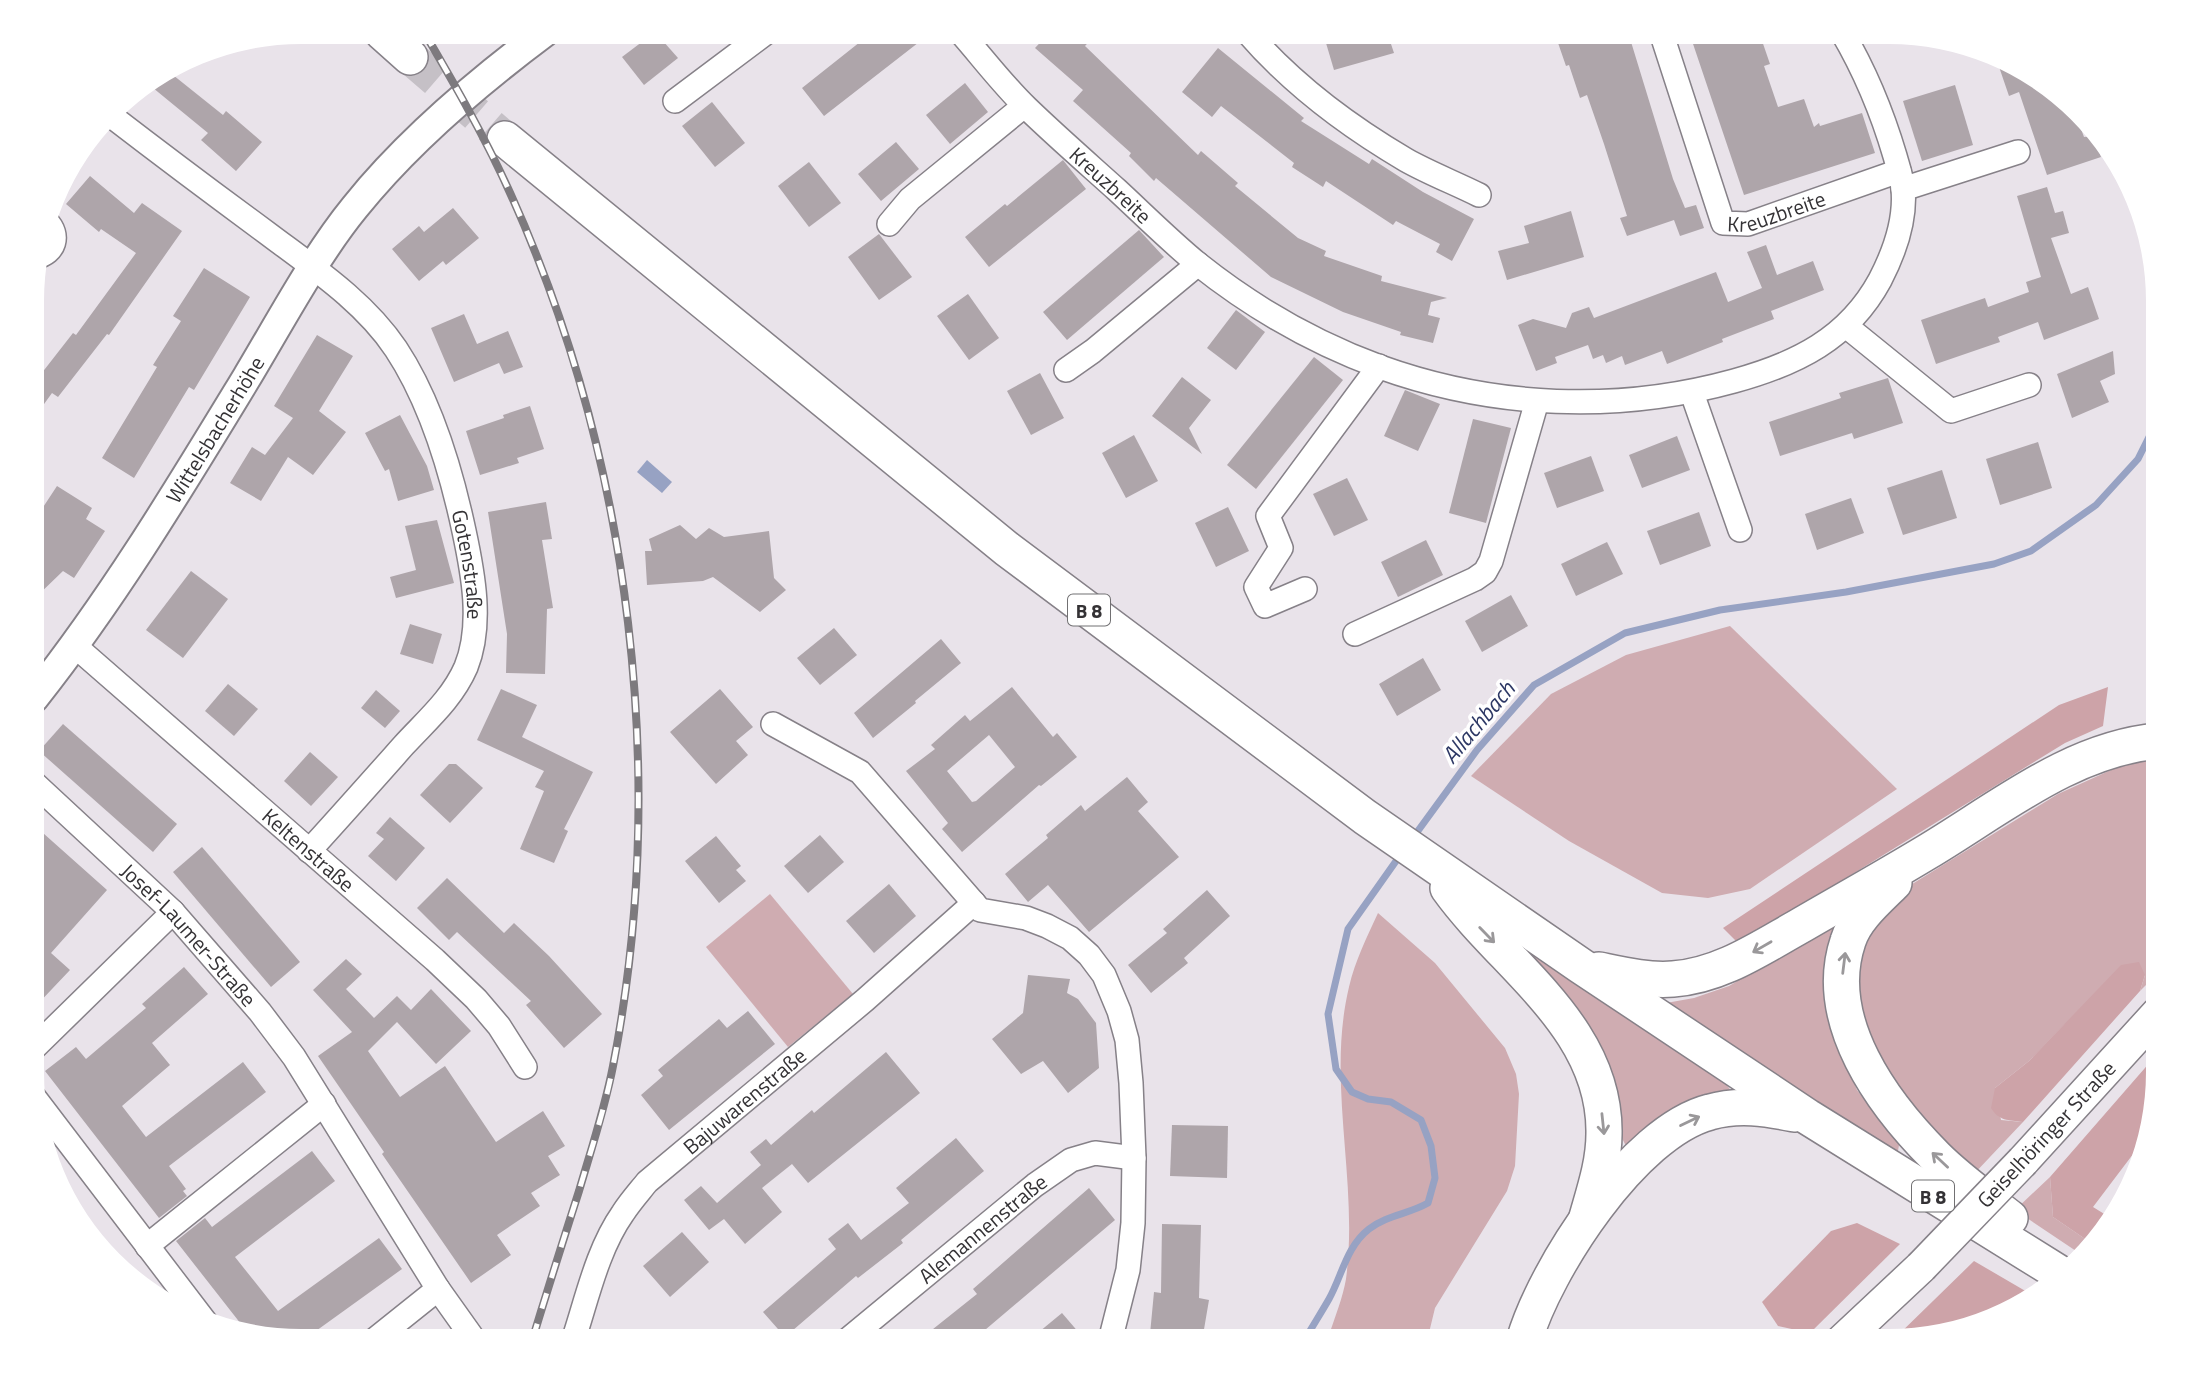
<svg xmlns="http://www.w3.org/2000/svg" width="2190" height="1373" font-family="'Titillium Web',sans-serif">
  <rect width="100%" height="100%" fill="#e9e3ea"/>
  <!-- green -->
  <g fill="#cfacb1">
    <polygon points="1730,626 1897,789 1750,889 1708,898 1662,893 1569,841 1471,776 1551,694 1626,655"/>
    <polygon points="2158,758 2158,973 2140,991 2145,975 2064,1025 2029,1061 1995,1088 2001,1120 2023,1122 1973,1175 1892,1091 1857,1008 1856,967 1877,915 1909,886 2058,794 2122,765"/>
    <polygon points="770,894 853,994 788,1047 706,947"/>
    <path d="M1378,913L1435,963L1505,1048L1516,1074L1519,1094L1515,1166L1507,1191L1435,1308L1427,1341H1339L1329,1335C1335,1317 1343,1297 1346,1279C1359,1182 1326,1083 1349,987C1355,961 1367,937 1378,913Z"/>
    <polygon points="1838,922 1838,1043 1857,1090 1899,1145 1898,1151 1893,1155 1666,1003 1694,998 1729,986"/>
    <polygon points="1528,953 1536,955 1726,1084 1732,1092 1632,1148 1626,1146"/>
    <polygon points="2050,1177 2053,1217 2091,1243 2079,1253 2015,1210"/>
  </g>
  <!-- forest -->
  <g fill="#cda3a8">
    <polygon points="2108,687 2103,726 2065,743 1739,944 1723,928 2059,705"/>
    <path d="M2139,962L2145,975L2140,991L2023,1122C2008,1120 1999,1121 1991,1108L1995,1088L2029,1061L2121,965Z"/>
    <polygon points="2158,1053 2158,1089 2149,1133 2093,1207 2114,1220 2091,1243 2053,1217 2050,1177"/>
    <polygon points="1857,1223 1900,1244 1810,1333 1778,1326 1762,1302 1831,1231"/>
    <polygon points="1974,1261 2034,1296 2023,1306 2013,1309 2008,1306 1999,1313 1906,1341 1892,1341"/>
  </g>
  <!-- water -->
  <polygon fill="#97a2c3" points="647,460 672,482 662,493 637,472"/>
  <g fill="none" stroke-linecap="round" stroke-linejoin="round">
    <!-- stream -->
    <g stroke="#97a2c3" stroke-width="7">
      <polyline points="1412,839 1477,750 1534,685 1625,633 1720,610 1846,592 1994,564 2031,551 2096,505 2138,459 2158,419"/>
      <path d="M1304,1341C1312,1327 1321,1313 1329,1299C1342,1276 1346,1247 1369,1229C1387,1215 1409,1214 1428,1203L1435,1178L1431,1146L1421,1120L1391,1102L1368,1099L1352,1092L1336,1069L1328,1014L1348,929L1401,854"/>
    </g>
  </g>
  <!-- building -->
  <g fill="#aea5aa" fill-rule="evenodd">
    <polygon points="655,32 678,58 644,85 622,57"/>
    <polygon points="852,32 932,32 824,116 802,88 860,42"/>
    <polygon points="1050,32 1098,32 1085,46 1198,155 1201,151 1238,183 1235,186 1298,238 1326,251 1324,256 1382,276 1381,281 1447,298 1431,302 1428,315 1440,318 1433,343 1400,335 1401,332 1343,312 1271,277 1156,178 1154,181 1129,156 1131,153 1073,101 1083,90 1035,48"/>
    <polygon points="1365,32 1387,32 1394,53 1334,70 1326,43"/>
    <polygon points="1560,32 1628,32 1673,179 1685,208 1696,205 1704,228 1680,236 1674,220 1627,236 1620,218 1627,216 1604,144 1587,95 1580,98 1569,65 1566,66 1557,40 1562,38"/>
    <polygon points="1689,32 1759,32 1770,64 1764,66 1778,107 1804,99 1814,127 1819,123 1820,126 1862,113 1875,153 1744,195"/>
    <polygon points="1218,48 1304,118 1301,121 1369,164 1372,159 1423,192 1474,219 1452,261 1436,252 1440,244 1396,221 1393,225 1326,181 1323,187 1292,167 1294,163 1221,106 1212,117 1182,92"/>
    <polygon points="1996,58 2038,77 2077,118 2084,137 2094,136 2101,157 2047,175 2019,92 2009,96"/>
    <polygon points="168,71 223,115 226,111 262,142 236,171 201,140 208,133 147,83"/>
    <polygon points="965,83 988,112 950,144 926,115"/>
    <polygon points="1955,85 1973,145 1922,161 1903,101"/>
    <polygon points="712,102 745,143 715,167 682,126"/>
    <polygon points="896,142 919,169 881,201 858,174"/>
    <polygon points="1063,160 1086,189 989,267 965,237 1005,204 1007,206"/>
    <polygon points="809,162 841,203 809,227 778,186"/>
    <polygon points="90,176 134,213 142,203 182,231 109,335 107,334 58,397 52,393 34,418 34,383 73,333 76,335 136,253 101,229 99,232 66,204"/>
    <polygon points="2047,187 2055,213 2063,211 2069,233 2051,238 2071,294 2088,287 2099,319 2044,340 2038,322 1998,337 2000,342 1936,364 1921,320 1985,298 1988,307 2029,292 2026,282 2041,277 2017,196"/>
    <polygon points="453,208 479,238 446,265 443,261 419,281 392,249 419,226 424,232"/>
    <polygon points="1571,211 1584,257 1507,280 1498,251 1529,243 1524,226"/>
    <polygon points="1139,230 1164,257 1067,340 1043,312"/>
    <polygon points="879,234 912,277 879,300 848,257"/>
    <polygon points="1766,245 1777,275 1813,261 1824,290 1771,311 1774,319 1722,339 1723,342 1667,364 1662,351 1625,365 1622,356 1606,363 1603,355 1593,359 1588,345 1555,357 1557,363 1536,371 1518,325 1533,319 1566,328 1572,313 1589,307 1594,318 1716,272 1728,302 1762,288 1747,252"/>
    <polygon points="204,268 250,297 194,390 189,387 134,478 102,458 157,367 153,365 181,321 173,316"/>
    <polygon points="968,294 999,338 969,360 937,316"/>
    <polygon points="1236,310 1265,332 1236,370 1207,348"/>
    <polygon points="464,314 477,344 508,331 523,367 504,374 499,363 454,382 431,328"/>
    <polygon points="317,335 353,356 319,411 346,432 313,475 288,457 261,501 230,483 252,447 265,455 293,418 274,406"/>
    <polygon points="2113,351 2115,374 2100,381 2109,402 2072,418 2057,374"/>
    <polygon points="1314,357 1343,380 1256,489 1227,465"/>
    <polygon points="1040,373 1064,418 1031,435 1007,391"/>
    <polygon points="1182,377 1211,400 1189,428 1202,454 1152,416"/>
    <polygon points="1888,378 1903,423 1854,439 1852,433 1780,456 1769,422 1841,398 1839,393"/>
    <polygon points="1405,390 1440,404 1418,451 1384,436"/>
    <polygon points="530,406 544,449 517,458 519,463 480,475 466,431 504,418 503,415"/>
    <polygon points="400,415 427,466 434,490 398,501 389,469 385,471 365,433"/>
    <polygon points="1473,419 1511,428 1486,523 1449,513"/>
    <polygon points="1134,435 1158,481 1126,498 1102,453"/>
    <polygon points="1677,436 1690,470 1642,488 1629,455"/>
    <polygon points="2038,442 2052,488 2000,505 1986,459"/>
    <polygon points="1591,456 1604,491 1557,508 1544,473"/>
    <polygon points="1942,470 1957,518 1903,535 1887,488"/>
    <polygon points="1347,478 1368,520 1334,536 1313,494"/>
    <polygon points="57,486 92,508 86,519 105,531 74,578 63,571 34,599 34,521"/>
    <polygon points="1851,498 1864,533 1817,550 1805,514"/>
    <polygon points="546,502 552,539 542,540 553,608 547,609 545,674 506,673 507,634 488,512"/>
    <polygon points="1228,507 1249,551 1216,567 1195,523"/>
    <polygon points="1699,512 1711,546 1660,565 1647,531"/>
    <polygon points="437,520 454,583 396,598 390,577 416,570 405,526"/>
    <polygon points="680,525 696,539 709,528 724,537 769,531 774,578 786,590 760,612 713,577 703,581 647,585 645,551 652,551 649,539"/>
    <polygon points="1426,540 1443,575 1398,597 1381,562"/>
    <polygon points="1607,542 1623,574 1576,596 1561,564"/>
    <polygon points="191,571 228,599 183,658 146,630"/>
    <polygon points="1511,595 1528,626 1482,652 1465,621"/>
    <polygon points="410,624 442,634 433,664 400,654"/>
    <polygon points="834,628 857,655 820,685 797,658"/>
    <polygon points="941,639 961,663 915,701 916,703 873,738 854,713"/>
    <polygon points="1423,658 1441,690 1397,716 1379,684"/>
    <polygon points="228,684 258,709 234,736 205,711"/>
    <path d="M1012,687L1053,737L1057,733L1077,757L1041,786L1039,785L962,852L942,829L948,823L906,771L935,749L931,745L965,715L970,721ZM989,735L1015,767L976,801L972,802L947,771Z"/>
    <polygon points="501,689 537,705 522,737 593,772 564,829 568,831 554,863 520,849 544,791 535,787 544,771 477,740"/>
    <polygon points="720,689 753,727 736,741 748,755 716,784 670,732"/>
    <polygon points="376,690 400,711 385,728 361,708"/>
    <polygon points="63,724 177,824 153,852 39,751"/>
    <polygon points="310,752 338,777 311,806 284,781"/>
    <polygon points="449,764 456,764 483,788 450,823 420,795"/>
    <polygon points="1127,777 1148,802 1138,811 1179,857 1089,932 1048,885 1028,902 1005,874 1048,838 1046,835 1081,805 1085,811"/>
    <polygon points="390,817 425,848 396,881 368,856 384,839 376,833"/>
    <polygon points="34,825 107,890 51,953 70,970 34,1008"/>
    <polygon points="820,835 844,862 808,893 784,866"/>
    <polygon points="716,836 741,866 736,870 746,881 719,903 685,861"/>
    <polygon points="202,847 300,962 271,987 173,872"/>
    <polygon points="447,878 504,933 514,923 549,956 602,1014 564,1048 526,1005 531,1001 457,932 449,940 417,908"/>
    <polygon points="889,884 916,916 874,953 846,921"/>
    <polygon points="1207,890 1230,916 1184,958 1188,963 1151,993 1128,965 1167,933 1163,929"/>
    <polygon points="346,959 362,974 346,989 374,1018 397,996 411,1010 431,989 471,1031 436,1064 397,1022 368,1051 400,1097 445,1066 496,1142 543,1111 565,1146 548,1156 560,1175 531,1193 540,1206 497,1235 511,1255 471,1283 382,1154 384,1152 318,1056 352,1032 313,990"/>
    <polygon points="184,967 208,994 152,1043 170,1065 122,1106 146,1137 243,1062 266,1092 169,1166 186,1189 183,1191 187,1196 159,1218 45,1071 76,1047 86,1059 146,1008 142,1004"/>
    <polygon points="1028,975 1070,979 1067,993 1078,999 1096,1023 1099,1068 1068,1093 1043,1061 1021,1074 992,1039 1023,1013"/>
    <polygon points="748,1011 775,1044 669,1130 641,1095 663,1076 658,1070 719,1019 727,1028"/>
    <polygon points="886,1052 920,1093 808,1183 792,1164 762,1188 782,1212 745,1244 724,1219 709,1230 684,1200 701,1186 717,1203 761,1165 750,1152 766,1139 771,1145 812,1110 814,1113"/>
    <polygon points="1172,1125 1228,1126 1227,1178 1170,1176"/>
    <polygon points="956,1138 984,1171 901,1240 903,1243 858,1278 856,1276 785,1337 763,1312 836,1249 828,1239 848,1223 861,1240 909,1203 896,1188"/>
    <polygon points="312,1151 335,1181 235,1257 278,1311 379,1238 402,1269 302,1341 248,1333 176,1241 205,1218 212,1227"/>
    <polygon points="1089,1188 1115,1220 972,1341 918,1341 977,1294 973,1289"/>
    <polygon points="1162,1224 1201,1225 1199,1298 1209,1300 1202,1341 1150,1334 1154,1292 1161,1293"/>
    <polygon points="682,1232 709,1262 670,1297 643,1266"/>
    <polygon points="1062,1313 1086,1341 1028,1341"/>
  </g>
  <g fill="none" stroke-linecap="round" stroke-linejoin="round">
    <!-- primary-tunnel -->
    <polyline stroke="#c5c0c6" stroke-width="35" stroke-dasharray="35 18" stroke-linecap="butt" points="410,57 505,139"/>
    <!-- minor casing -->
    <g stroke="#868188" stroke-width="26">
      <g id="minor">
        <path id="s1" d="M960,32C982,57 1003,85 1027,108C1056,136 1087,163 1117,190C1144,215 1170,241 1198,264C1252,307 1315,343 1380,367C1494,408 1618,413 1734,381C1796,364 1848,339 1880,280C1894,253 1906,220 1903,189C1902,178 1898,167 1895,156C1882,112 1865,71 1842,32"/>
        <path d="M1247,32C1291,83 1348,126 1406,160C1429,173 1455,183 1479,195"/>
        <path id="s2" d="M1661,32L1723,223L1748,224L1899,171"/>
        <polyline points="675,101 767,32"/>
        <path id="s3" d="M110,115C162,155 214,194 267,233C312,267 364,301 396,349C431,402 451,470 464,531C473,573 483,625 466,667C452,699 427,720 404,745C372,781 341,816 309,851"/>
        <polyline points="1903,189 2018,152"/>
        <polyline points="889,224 910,199 1024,106"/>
        <path d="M36,257C55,253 60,235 47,222"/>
        <polyline points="1846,326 1951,411 2029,385"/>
        <polyline points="1066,370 1093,351 1198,264"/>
        <polyline points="1692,393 1740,530"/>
        <polyline points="1305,589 1265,606 1256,587 1281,548 1268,516 1379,366"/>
        <polyline points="1355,634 1475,579 1485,572 1491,561 1537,401"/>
        <path id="s4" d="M75,646L435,960L476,999L499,1026L525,1067"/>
        <polyline points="773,724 860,772 980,910 1026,918 1047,926 1070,938 1089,955 1104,975 1119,1011 1127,1040 1131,1083 1134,1158 1133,1223 1128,1270 1110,1341"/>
        <path id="s5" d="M34,783L173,912L260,1012L294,1057L438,1289L475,1341"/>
        <polyline points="34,1048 173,912"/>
        <polyline points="34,1097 207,1324"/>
        <polyline points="147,1246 324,1104"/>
        <polyline points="373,1341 438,1289"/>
        <path id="s6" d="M573,1341C587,1299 597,1250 623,1213C630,1202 639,1192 647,1182L865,1000L974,903"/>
        <path id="s7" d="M846,1341L1035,1185L1071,1160L1095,1153L1134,1158"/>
      </g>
    </g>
    <!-- tertiary casing -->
    <g stroke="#868188" stroke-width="32">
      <g id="tertiary">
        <path id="s8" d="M34,698C114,597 180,487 247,377C280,322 315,256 355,207C408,141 478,82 545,32"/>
      </g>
    </g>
    <!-- secondary casing -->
    <g stroke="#868188" stroke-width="35">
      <g id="secondary">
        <polyline points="2023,1161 2158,1013"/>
        <polyline points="1842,1341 1921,1267"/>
      </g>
    </g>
    <!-- primary casing -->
    <g stroke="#868188" stroke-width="38">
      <g id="primary">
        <polyline points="382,32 410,57"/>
        <polyline points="505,139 1007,549 1365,817 1581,966 1808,1117 2059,1273"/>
        <path d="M1894,883C1878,899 1855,918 1848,941C1821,1021 1883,1104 1936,1157C1958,1179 1986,1199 2010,1218"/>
        <path d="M1448,888C1504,966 1606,1027 1604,1134C1604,1162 1595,1189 1587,1217"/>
        <path d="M1599,970C1623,975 1648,981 1673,979C1719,976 1759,949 1798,927C1841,902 1884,878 1927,852C1999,809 2071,749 2158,741"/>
        <path d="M1524,1341C1545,1269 1633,1132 1710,1112C1738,1104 1766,1108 1794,1114"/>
      </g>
    </g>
    <!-- minor -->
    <use href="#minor" stroke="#fff" stroke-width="23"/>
    <!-- tertiary -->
    <use href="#tertiary" stroke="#fff" stroke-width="28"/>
    <!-- secondary -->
    <use href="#secondary" stroke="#fff" stroke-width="32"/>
    <!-- primary -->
    <use href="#primary" stroke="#fff" stroke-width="35"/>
    <!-- rail casing -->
    <g stroke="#7d7a7e" stroke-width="8">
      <path id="rail" d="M424,32C455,85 486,139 511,195C631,461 669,779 613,1066C605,1108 591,1150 579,1191C563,1241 547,1291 532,1341"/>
    </g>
    <!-- rail -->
    <use href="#rail" stroke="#fff" stroke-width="5" stroke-dasharray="16" stroke-linecap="butt"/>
    <!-- secondary-bridge casing -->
    <g stroke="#868188" stroke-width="35" stroke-linecap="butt">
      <polyline id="secondary-bridge" points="1921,1267 2023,1161"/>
    </g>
    <!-- secondary-bridge -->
    <use href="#secondary-bridge" stroke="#fff" stroke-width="32"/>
  </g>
  <!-- one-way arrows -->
  <defs><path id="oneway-shaft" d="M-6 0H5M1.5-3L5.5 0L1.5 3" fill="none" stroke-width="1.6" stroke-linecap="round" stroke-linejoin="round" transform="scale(1.75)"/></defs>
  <g stroke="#9a989a">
    <use href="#oneway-shaft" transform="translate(1487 935) rotate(46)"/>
    <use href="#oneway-shaft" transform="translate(1762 947) rotate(150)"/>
    <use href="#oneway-shaft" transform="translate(1844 963) rotate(-83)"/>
    <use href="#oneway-shaft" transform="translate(1690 1121) rotate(-26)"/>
    <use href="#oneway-shaft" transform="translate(1603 1124) rotate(84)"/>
    <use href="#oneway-shaft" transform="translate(1940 1160) rotate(-137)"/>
  </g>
  <g text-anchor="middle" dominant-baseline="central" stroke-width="7" stroke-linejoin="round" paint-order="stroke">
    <!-- shield labels -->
    <g fill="#fff" stroke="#717072" stroke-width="2">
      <rect x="1068" y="594.5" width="42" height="31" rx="5"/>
      <rect x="1912" y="1180.5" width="42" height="31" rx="5"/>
    </g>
    <g font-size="19" font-weight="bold" fill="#343235">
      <text x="1089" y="610">B 8</text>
      <text x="1933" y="1196">B 8</text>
    </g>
    <!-- street labels -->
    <g font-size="21" fill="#343235" stroke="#fff">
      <text stroke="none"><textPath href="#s1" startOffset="215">Kreuzbreite</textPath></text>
      <text stroke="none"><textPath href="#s2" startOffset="256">Kreuzbreite</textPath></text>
      <text stroke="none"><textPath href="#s8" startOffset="324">Wittelsbacherhöhe</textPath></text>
      <text stroke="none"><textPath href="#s3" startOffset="600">Gotenstraße</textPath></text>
      <text stroke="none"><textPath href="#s4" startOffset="310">Keltenstraße</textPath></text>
      <text stroke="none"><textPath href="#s5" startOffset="217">Josef-Laumer-Straße</textPath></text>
      <text stroke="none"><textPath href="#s6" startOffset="304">Bajuwarenstraße</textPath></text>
      <text transform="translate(2046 1134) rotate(-47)">Geiselhöringer Straße</text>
      <text stroke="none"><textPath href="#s7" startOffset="177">Alemannenstraße</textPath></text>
    </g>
    <!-- water labels -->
    <g font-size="23" font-style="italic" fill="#2d3865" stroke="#fff">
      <text transform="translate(1478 722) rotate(-50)">Allachbach</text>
    </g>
  </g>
  <!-- crop -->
  <path d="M0 0H2190V1373H0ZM301 44H1889A257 257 0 0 1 2146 301V1072A257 257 0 0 1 1889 1329H301A257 257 0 0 1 44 1072V301A257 257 0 0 1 301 44Z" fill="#fff" fill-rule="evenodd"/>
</svg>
